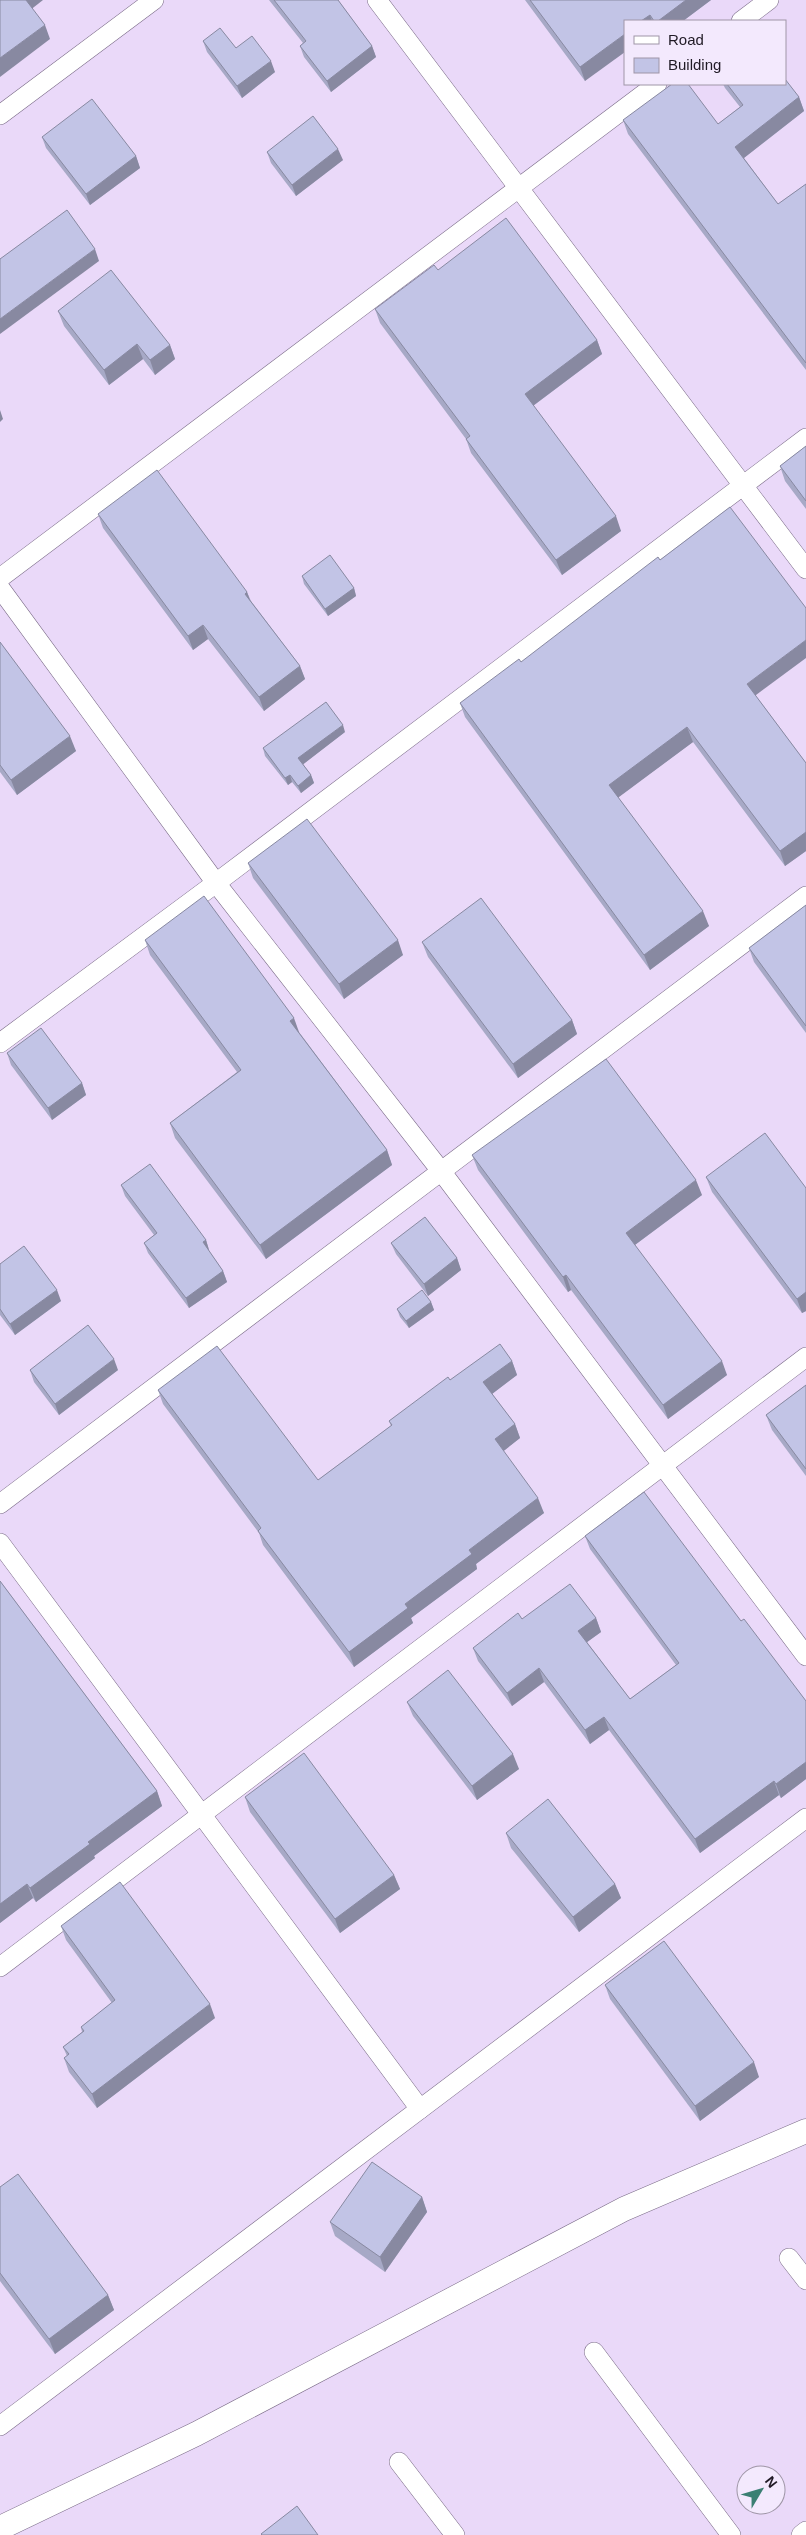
<svg xmlns="http://www.w3.org/2000/svg" width="806" height="2535" font-family="Arial,sans-serif">
  <rect width="100%" height="100%" fill="#ead9f9"/>
  <g fill="none" stroke-linecap="round" stroke-linejoin="round">
    <!-- minor casing -->
    <g stroke="#7a6b87" stroke-width="20">
      <g id="minor">
        <polyline points="377,0 806,569"/>
        <polyline points="741,21 769,0"/>
        <polyline points="0,115 154,0"/>
        <polyline points="0,578 657,84"/>
        <polyline points="0,588 216,883 441,1171 806,1656"/>
        <polyline points="0,1043 216,883 806,438"/>
        <polyline points="0,1504 806,896"/>
        <polyline points="0,1543 420,2109"/>
        <polyline points="0,1967 806,1357"/>
        <polyline points="789,2258 806,2280"/>
        <polyline points="594,2352 731,2535"/>
        <polyline points="0,2426 806,1818"/>
        <polyline points="399,2462 455,2535"/>
        <polyline points="801,2535 806,2531"/>
      </g>
    </g>
    <!-- tertiary casing -->
    <g stroke="#7a6b87" stroke-width="25">
      <polyline id="tertiary" points="0,2528 196,2434 624,2209 806,2131"/>
    </g>
    <!-- minor -->
    <use href="#minor" stroke="#fff" stroke-width="19"/>
    <!-- tertiary -->
    <use href="#tertiary" stroke="#fff" stroke-width="24"/>
  </g>
  <!-- wall -->
  <g fill="#a7a9c6">
    <polygon points="269,0 338,0 372,46 376,57 331,92 304,57 300,46 303,43"/>
    <polygon points="525,0 711,0 683,21 625,21 585,81"/>
    <polygon points="203,41 236,48 275,72 242,98 207,52"/>
    <polygon points="723,84 785,84 799,97 804,111 744,158 778,204 806,184 806,370 628,134 623,120 718,124 740,107 725,88"/>
    <polygon points="42,137 136,156 140,168 90,205 46,148"/>
    <polygon points="267,152 343,160 296,196 271,163"/>
    <polygon points="438,270 597,340 602,354 533,406 621,531 562,575 471,453 466,439 380,323 375,309"/>
    <polygon points="58,311 170,345 175,359 155,375 143,359 109,385 64,326"/>
    <polygon points="806,446 806,509 785,481 780,466"/>
    <polygon points="98,514 247,592 251,601 300,666 305,679 264,711 208,639 193,650 103,528"/>
    <polygon points="302,576 354,588 356,596 328,616 304,584"/>
    <polygon points="0,642 76,751 17,795 0,772"/>
    <polygon points="521,662 756,696 806,763 806,851 785,866 693,742 618,797 709,926 650,970 465,717 460,703"/>
    <polygon points="345,732 303,764 311,775 314,783 301,793 292,782 288,785 265,756 263,748"/>
    <polygon points="248,863 403,955 344,999 253,878"/>
    <polygon points="806,905 806,1033 754,962 749,948"/>
    <polygon points="145,940 299,1032 387,1150 392,1165 266,1259 175,1138 170,1123 237,1072 150,955"/>
    <polygon points="422,942 572,1020 577,1034 518,1078 428,957"/>
    <polygon points="7,1053 82,1083 86,1095 52,1120 11,1065"/>
    <polygon points="472,1155 702,1195 635,1245 727,1375 668,1419 571,1290 568,1292 478,1170"/>
    <polygon points="706,1177 806,1188 806,1311 802,1313 712,1192"/>
    <polygon points="121,1185 206,1240 209,1250 209,1251 223,1271 227,1282 189,1308 148,1253 144,1243 154,1235 125,1196"/>
    <polygon points="391,1243 457,1258 461,1270 428,1296 396,1254"/>
    <polygon points="0,1264 61,1301 15,1335 0,1315"/>
    <polygon points="431,1302 434,1310 409,1328 400,1317 397,1309"/>
    <polygon points="512,1361 517,1375 492,1394 515,1424 520,1438 503,1451 544,1513 476,1564 477,1569 411,1618 413,1623 354,1667 263,1545 259,1533 163,1404 158,1390 318,1480 391,1426 389,1421 450,1380"/>
    <polygon points="30,1370 118,1370 59,1415 34,1382"/>
    <polygon points="806,1385 806,1476 772,1430 766,1415"/>
    <polygon points="585,1536 741,1621 806,1701 806,1779 781,1798 779,1795 700,1853 609,1730 590,1744 544,1682 512,1706 478,1661 473,1648 522,1619 596,1618 601,1632 587,1642 630,1699 676,1665 590,1549"/>
    <polygon points="0,1581 157,1791 162,1806 94,1856 95,1858 36,1902 33,1898 0,1923"/>
    <polygon points="407,1702 519,1769 477,1800 413,1716"/>
    <polygon points="245,1797 394,1875 400,1889 340,1933 250,1812"/>
    <polygon points="506,1833 615,1884 621,1898 579,1932 511,1848"/>
    <polygon points="61,1926 215,2018 97,2108 69,2072 64,2058 67,2056 63,2047 82,2032 81,2027 112,2003 66,1940"/>
    <polygon points="605,1985 759,2077 700,2121 610,1999"/>
    <polygon points="0,2187 108,2295 114,2310 55,2354 0,2281"/>
    <polygon points="422,2197 427,2212 385,2272 335,2236 330,2222"/>
  </g>
  <!-- shaded-wall -->
  <g fill="#8889a1">
    <polygon points="25,0 43,0 29,11"/>
    <polygon points="686,0 711,0 683,21 658,21"/>
    <polygon points="650,15 652,21 641,21"/>
    <polygon points="45,25 50,39 0,77 0,58"/>
    <polygon points="625,34 625,52 585,81 580,67"/>
    <polygon points="372,46 376,57 331,92 327,81"/>
    <polygon points="271,61 275,72 242,98 237,86"/>
    <polygon points="799,97 804,111 740,161 735,147"/>
    <polygon points="338,149 343,160 296,196 292,185"/>
    <polygon points="136,156 140,168 90,205 86,194"/>
    <polygon points="95,249 99,261 0,334 0,319"/>
    <polygon points="597,340 602,354 530,408 525,394"/>
    <polygon points="137,344 143,359 109,385 104,370"/>
    <polygon points="170,345 175,359 155,375 150,360"/>
    <polygon points="0,410 3,419 0,422"/>
    <polygon points="616,516 621,531 562,575 556,560"/>
    <polygon points="354,588 356,596 328,616 325,609"/>
    <polygon points="247,592 252,606 245,594"/>
    <polygon points="203,625 208,639 193,650 188,636"/>
    <polygon points="806,640 806,658 752,698 747,684"/>
    <polygon points="300,666 305,679 264,711 259,697"/>
    <polygon points="343,725 345,732 301,766 298,758"/>
    <polygon points="687,727 693,742 615,800 609,785"/>
    <polygon points="70,736 76,751 17,795 11,780"/>
    <polygon points="290,775 292,782 288,785 285,778"/>
    <polygon points="311,775 314,783 301,793 298,786"/>
    <polygon points="806,832 806,851 785,866 780,851"/>
    <polygon points="703,911 709,926 650,970 644,955"/>
    <polygon points="398,940 403,955 344,999 339,984"/>
    <polygon points="294,1018 299,1032 295,1035 290,1021"/>
    <polygon points="572,1020 577,1034 518,1078 513,1064"/>
    <polygon points="82,1083 86,1095 52,1120 48,1108"/>
    <polygon points="387,1150 392,1165 266,1259 260,1245"/>
    <polygon points="696,1180 702,1195 632,1247 626,1233"/>
    <polygon points="206,1240 209,1250 206,1252 203,1242"/>
    <polygon points="457,1258 461,1270 428,1296 424,1284"/>
    <polygon points="223,1271 227,1282 189,1308 186,1298"/>
    <polygon points="566,1275 571,1290 568,1292 563,1277"/>
    <polygon points="57,1290 61,1301 15,1335 10,1324"/>
    <polygon points="806,1292 806,1311 802,1313 797,1299"/>
    <polygon points="431,1302 434,1310 409,1328 406,1321"/>
    <polygon points="114,1359 118,1370 59,1415 55,1404"/>
    <polygon points="512,1361 517,1375 488,1397 483,1382"/>
    <polygon points="722,1361 727,1375 668,1419 663,1405"/>
    <polygon points="515,1424 520,1438 500,1454 495,1439"/>
    <polygon points="538,1498 544,1513 476,1564 477,1569 411,1618 413,1623 354,1667 349,1652 469,1550"/>
    <polygon points="596,1618 601,1632 583,1645 578,1631"/>
    <polygon points="539,1668 544,1682 512,1706 507,1693"/>
    <polygon points="604,1717 609,1730 590,1744 585,1730"/>
    <polygon points="513,1754 519,1769 477,1800 472,1786"/>
    <polygon points="806,1762 806,1779 781,1798 776,1784"/>
    <polygon points="774,1781 779,1795 700,1853 695,1839"/>
    <polygon points="157,1791 162,1806 94,1856 95,1858 36,1902 30,1888 88,1842"/>
    <polygon points="394,1875 400,1889 340,1933 335,1919"/>
    <polygon points="27,1884 33,1898 0,1923 0,1904"/>
    <polygon points="615,1884 621,1898 579,1932 573,1917"/>
    <polygon points="210,2004 215,2018 97,2108 92,2094"/>
    <polygon points="754,2062 759,2077 700,2121 695,2106"/>
    <polygon points="422,2197 427,2212 385,2272 380,2257"/>
    <polygon points="108,2295 114,2310 55,2354 49,2339"/>
  </g>
  <!-- building -->
  <g fill="#c2c4e6" stroke="#8889a1">
    <polygon points="0,0 26,0 45,25 0,58"/>
    <polygon points="274,0 338,0 372,46 327,81 300,46 306,41"/>
    <polygon points="530,0 686,0 658,21 654,21 650,15 641,21 625,21 625,34 580,67"/>
    <polygon points="220,28 236,48 252,36 271,61 237,86 203,41"/>
    <polygon points="785,79 799,97 735,147 778,204 806,184 806,363 623,120 672,84 688,84 718,124 743,105 727,84 785,84"/>
    <polygon points="92,99 136,156 86,194 42,137"/>
    <polygon points="313,116 338,149 292,185 267,152"/>
    <polygon points="67,210 95,249 0,319 0,259"/>
    <polygon points="506,218 597,340 525,394 616,516 556,560 466,439 470,436 375,309 434,265 438,270"/>
    <polygon points="111,270 170,345 150,360 137,344 104,370 58,311"/>
    <polygon points="806,446 806,501 780,466"/>
    <polygon points="157,470 247,592 245,594 300,666 259,697 203,625 188,636 98,514"/>
    <polygon points="730,507 806,608 806,640 747,684 806,763 806,832 780,851 687,727 609,785 703,911 644,955 460,703 519,659 521,662 658,557 660,560"/>
    <polygon points="330,555 354,588 325,609 302,576"/>
    <polygon points="0,642 70,736 11,780 0,765"/>
    <polygon points="326,702 343,725 298,758 311,775 298,786 290,775 285,778 263,748"/>
    <polygon points="307,819 398,940 339,984 248,863"/>
    <polygon points="204,896 294,1018 290,1021 387,1150 260,1245 170,1123 241,1070 145,940"/>
    <polygon points="481,898 572,1020 513,1064 422,942"/>
    <polygon points="806,905 806,1026 749,948"/>
    <polygon points="41,1028 82,1083 48,1108 7,1053"/>
    <polygon points="606,1059 696,1180 626,1233 722,1361 663,1405 566,1275 563,1277 472,1155"/>
    <polygon points="765,1133 806,1188 806,1292 797,1299 706,1177"/>
    <polygon points="150,1164 206,1240 203,1242 223,1271 186,1298 144,1243 157,1233 121,1185"/>
    <polygon points="425,1217 457,1258 424,1284 391,1243"/>
    <polygon points="24,1246 57,1290 10,1324 0,1309 0,1264"/>
    <polygon points="422,1290 431,1302 406,1321 397,1309"/>
    <polygon points="88,1325 114,1359 55,1404 30,1370"/>
    <polygon points="500,1344 512,1361 483,1382 515,1424 495,1439 538,1498 469,1550 472,1554 405,1604 408,1608 349,1652 258,1531 261,1528 158,1390 217,1346 318,1480 392,1425 389,1421 448,1377 450,1380"/>
    <polygon points="806,1385 806,1469 766,1415"/>
    <polygon points="644,1492 741,1621 744,1619 806,1701 806,1762 776,1784 774,1781 695,1839 604,1717 585,1730 539,1668 507,1693 473,1648 518,1613 522,1619 570,1584 596,1618 578,1631 630,1699 679,1663 585,1536"/>
    <polygon points="0,1581 157,1791 88,1842 90,1844 30,1888 27,1884 0,1904"/>
    <polygon points="448,1670 513,1754 472,1786 407,1702"/>
    <polygon points="304,1753 394,1875 335,1919 245,1797"/>
    <polygon points="548,1799 615,1884 573,1917 506,1833"/>
    <polygon points="120,1882 210,2004 92,2094 64,2058 69,2054 63,2047 84,2031 81,2027 115,2000 61,1926"/>
    <polygon points="664,1941 754,2062 695,2106 605,1985"/>
    <polygon points="372,2162 422,2197 380,2257 330,2222"/>
    <polygon points="18,2174 108,2295 49,2339 0,2273 0,2187"/>
    <polygon points="297,2506 318,2535 262,2535 261,2534"/>
  </g>
  <!-- legend -->
  <rect x="624" y="20" width="162" height="65" fill="#f3e9fd" stroke="#9f96a7"/>
  <rect x="634" y="36" width="25" height="8" fill="#ffffff" stroke="#9f96a7"/>
  <text x="668" y="45" font-size="15" fill="#201a25">Road</text>
  <rect x="634" y="58" width="25" height="15" fill="#c2c4e6" stroke="#9f96a7"/>
  <text x="668" y="70" font-size="15" fill="#201a25">Building</text>
  <!-- north arrow -->
  <g transform="translate(761 2490) rotate(52)"><circle r="24" fill="#f3e9fd" stroke="#9f96a7"/>
  <path d="M0-4L9 19L0 12L-9 19Z" fill="#3b7f73"/>
  <text y="-8" font-size="14" font-weight="bold" text-anchor="middle" fill="#201a25">N</text>
  </g>
</svg>
